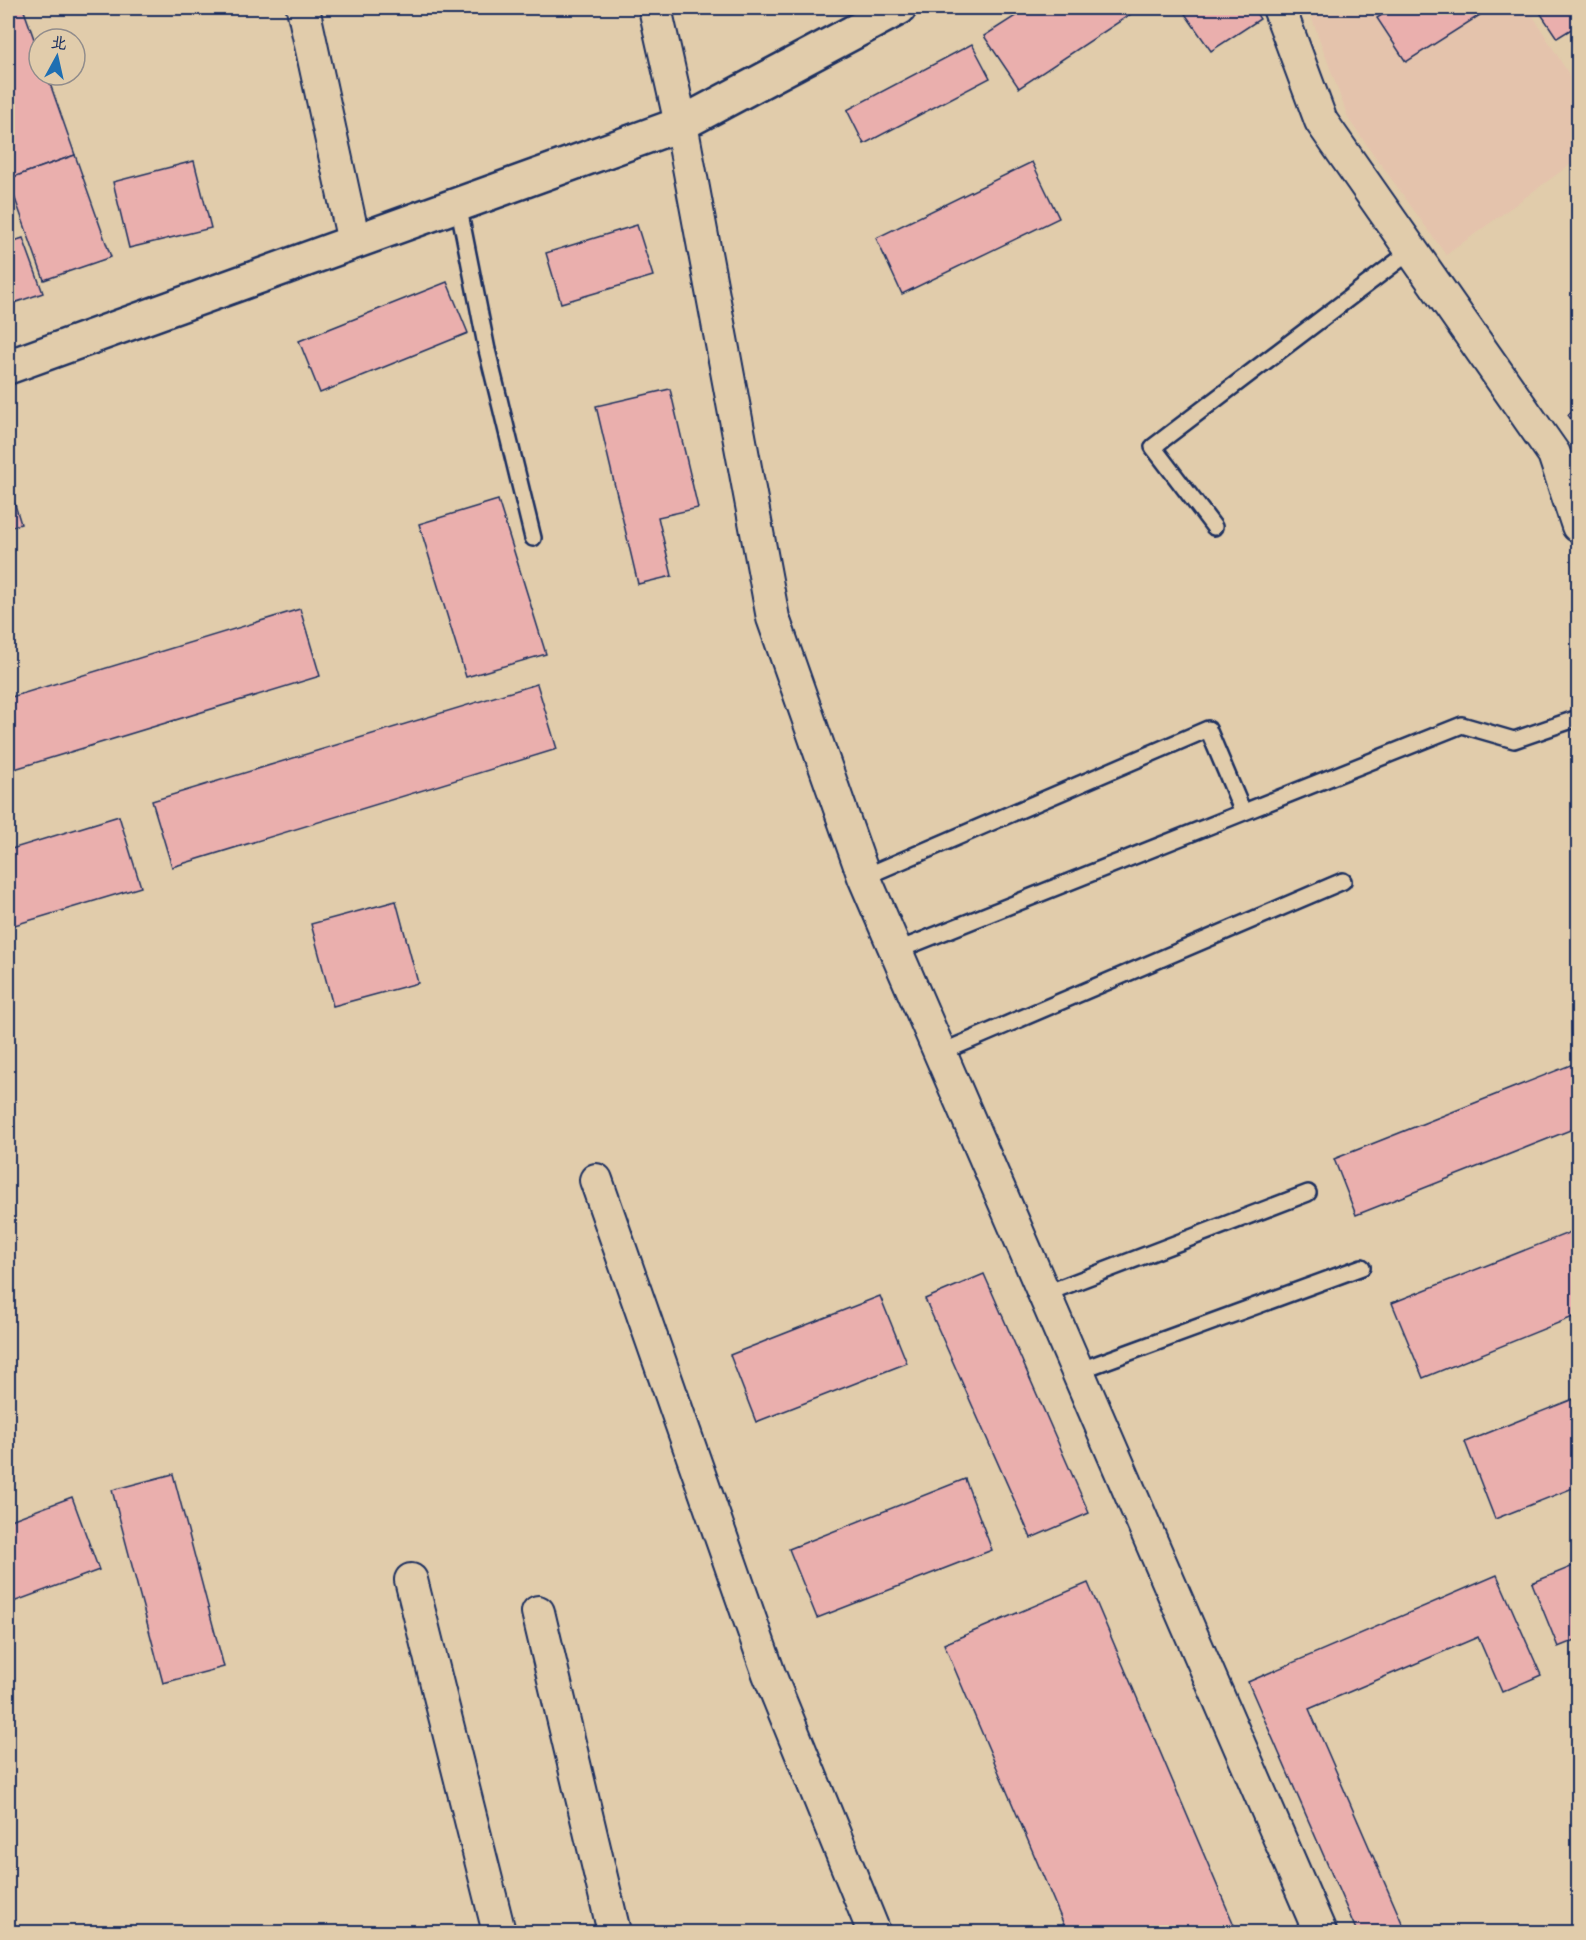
<svg xmlns="http://www.w3.org/2000/svg" width="1586" height="1940" font-family="'Shantell Sans','LXGW WenKai TC',sans-serif">
  <rect width="100%" height="100%" fill="#e1ccab"/>
  <filter id="ink" filterUnits="userSpaceOnUse"><feTurbulence type="fractalNoise" baseFrequency=".0167" numOctaves="2"/><feDisplacementMap in="SourceGraphic" scale="12" xChannelSelector="R" yChannelSelector="G"/><feConvolveMatrix kernelMatrix="1 2 1 2 8 2 1 2 1" color-interpolation-filters="sRGB"/></filter>
  <g filter="url(#ink)">
    <!-- built -->
    <polygon fill="#e4c3ac" points="1308,8 1528,8 1578,89 1578,159 1446,255 1349,120"/>
    <!-- building -->
    <g fill="#eaafad" stroke="#1b2f5e" stroke-width="1.5">
      <polygon points="8,8 23,8 39,53 39,75 47,75 75,155 8,179"/>
      <polygon points="1028,8 1140,8 1019,88 984,36"/>
      <polygon points="1181,8 1253,8 1260,19 1211,51"/>
      <polygon points="1393,8 1491,8 1406,62 1377,18"/>
      <polygon points="1537,8 1578,8 1578,25 1557,38"/>
      <polygon points="972,44 990,78 864,144 847,110"/>
      <polygon points="75,155 111,257 44,280 8,179"/>
      <polygon points="194,161 211,228 129,248 113,182"/>
      <polygon points="1032,162 1059,218 902,294 876,238"/>
      <polygon points="637,225 653,276 561,303 546,253"/>
      <polygon points="23,238 43,293 8,305 8,243"/>
      <polygon points="447,282 468,333 320,393 299,341"/>
      <polygon points="670,389 698,508 658,517 672,576 638,584 596,406"/>
      <polygon points="1578,407 1578,429 1568,415"/>
      <polygon points="8,482 21,524 8,528"/>
      <polygon points="498,500 546,654 466,677 419,524"/>
      <polygon points="300,609 320,676 8,771 8,698"/>
      <polygon points="537,684 557,749 172,867 152,801"/>
      <polygon points="119,816 141,887 8,927 8,850"/>
      <polygon points="396,901 418,983 333,1006 311,924"/>
      <polygon points="1578,1062 1578,1127 1356,1215 1334,1159"/>
      <polygon points="1578,1229 1578,1315 1423,1378 1392,1303"/>
      <polygon points="984,1274 1089,1513 1031,1538 925,1299"/>
      <polygon points="880,1296 907,1363 756,1422 730,1355"/>
      <polygon points="1578,1397 1578,1486 1495,1519 1465,1442"/>
      <polygon points="173,1474 224,1667 163,1683 112,1490"/>
      <polygon points="965,1479 992,1550 817,1618 789,1549"/>
      <polygon points="72,1497 99,1570 8,1604 8,1521"/>
      <polygon points="1578,1564 1578,1639 1558,1647 1532,1583"/>
      <polygon points="1497,1575 1541,1675 1502,1692 1478,1637 1309,1709 1406,1932 1357,1932 1248,1682"/>
      <polygon points="1088,1583 1237,1932 1067,1932 944,1644"/>
    </g>
    <g fill="none" stroke-linecap="round" stroke-linejoin="round">
      <!-- service casing -->
      <g stroke="#1b2f5e" stroke-width="20">
        <g id="service">
          <polyline points="458,204 487,350 533,538"/>
          <polyline points="1214,527 1153,447 1412,250"/>
          <polyline points="864,877 1208,729 1243,812"/>
          <polyline points="896,951 1462,725 1514,740 1578,718"/>
          <polyline points="940,1053 1343,881"/>
          <polyline points="1044,1294 1308,1193"/>
          <polyline points="1078,1371 1362,1267"/>
        </g>
      </g>
      <!-- minor casing -->
      <g stroke="#1b2f5e" stroke-width="36">
        <g id="minor">
          <polyline points="303,8 354,242"/>
          <polyline points="655,8 681,124 773,618 864,877 1320,1932"/>
          <polyline points="1279,8 1321,121 1554,454 1578,526"/>
          <polyline points="596,1180 769,1674 874,1932"/>
          <polyline points="411,1580 499,1932"/>
          <polyline points="538,1612 614,1932"/>
        </g>
      </g>
      <!-- secondary casing -->
      <g stroke="#1b2f5e" stroke-width="38">
        <polyline id="secondary" points="8,367 681,124 899,8"/>
      </g>
      <!-- service -->
      <use href="#service" stroke="#e1ccab" stroke-width="15"/>
      <!-- minor -->
      <use href="#minor" stroke="#e1ccab" stroke-width="32"/>
      <!-- secondary -->
      <use href="#secondary" stroke="#e1ccab" stroke-width="33"/>
    </g>
  </g>
  <!-- margin -->
  <rect width="1586" height="1940" fill="none" stroke="#e1ccab" stroke-width="30"/>
  <rect x="15" y="15" width="1556" height="1910" fill="none" stroke="#1b2f5e" stroke-width="2" filter="url(#ink)"/>
  <!-- north arrow -->
  <g transform="translate(57 57) rotate(8)"><circle r="28" fill="#e1ccab" stroke="#928d8c" stroke-width="1.5"/>
  <path d="M0-4.5L10 22L0 15L-10 22Z" fill="#1f6fb2"/>
  <text y="-9" font-size="16" font-weight="bold" text-anchor="middle" fill="#1b2f5e">北</text>
  </g>
</svg>
